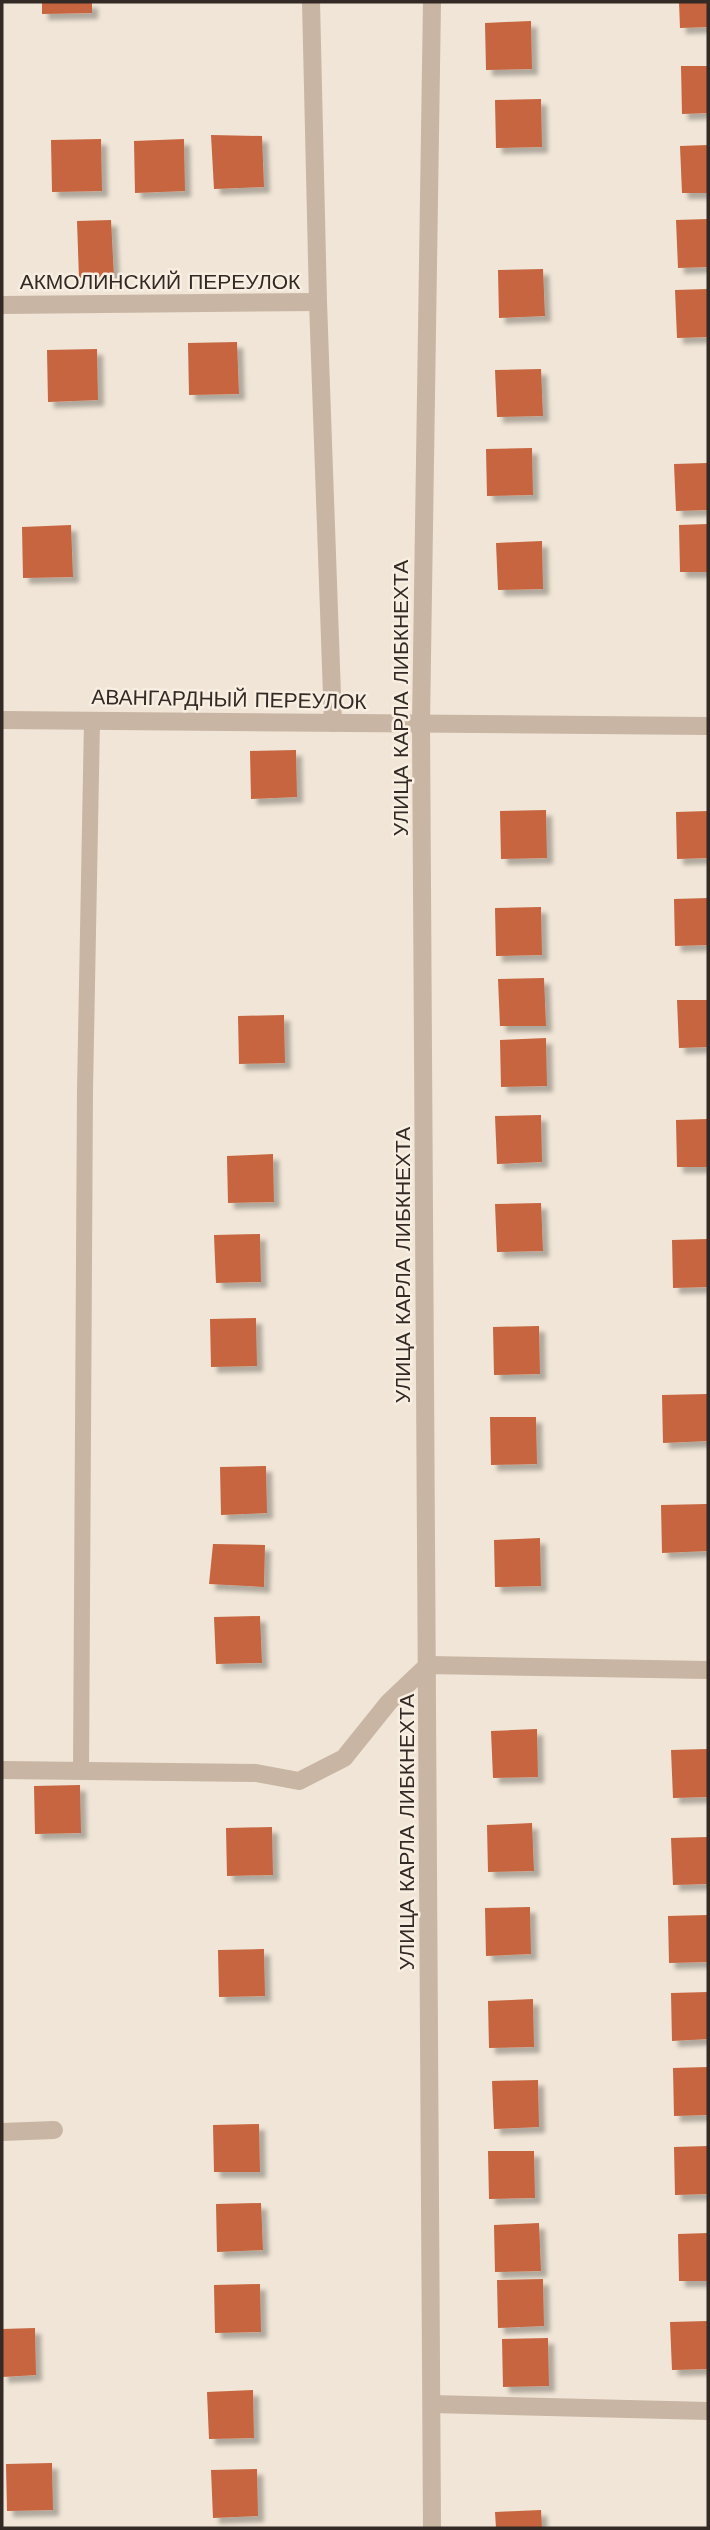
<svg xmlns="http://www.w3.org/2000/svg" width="710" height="2530" font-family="'Work Sans',sans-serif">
  <defs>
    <filter id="shadow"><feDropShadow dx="6" dy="6" stdDeviation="2" flood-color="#0004"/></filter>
  </defs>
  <rect width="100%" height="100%" fill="#f0e5d6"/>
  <!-- building -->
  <g fill="#c6653f" filter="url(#shadow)">
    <polygon points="42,2 92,2 92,13 42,14"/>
    <polygon points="679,2 708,2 708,27 680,28"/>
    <polygon points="531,21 532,69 486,70 485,23"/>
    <polygon points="681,66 708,66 708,113 682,114"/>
    <polygon points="541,99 542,147 496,148 495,100"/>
    <polygon points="211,135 262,136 264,187 214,189"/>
    <polygon points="101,139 102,191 52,192 51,140"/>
    <polygon points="184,139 185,191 135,193 134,141"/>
    <polygon points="708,145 708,193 682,193 680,146"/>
    <polygon points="708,219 708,267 678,268 676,220"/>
    <polygon points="111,220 114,277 79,278 77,221"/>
    <polygon points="543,269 545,316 499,318 498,270"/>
    <polygon points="708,289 708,337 677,338 675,290"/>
    <polygon points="237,342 239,394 189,395 188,343"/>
    <polygon points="97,349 98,400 48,402 47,350"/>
    <polygon points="541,369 543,416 497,417 495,370"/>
    <polygon points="532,448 533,495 487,496 486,449"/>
    <polygon points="708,463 708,510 676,511 674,464"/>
    <polygon points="708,524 708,572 680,572 679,525"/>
    <polygon points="71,525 73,577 23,578 22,527"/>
    <polygon points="542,541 543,589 498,590 496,543"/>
    <polygon points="296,750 297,797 251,799 250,751"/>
    <polygon points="546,810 547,858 501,859 500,811"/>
    <polygon points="708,811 708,858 677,859 676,812"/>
    <polygon points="708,898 708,945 675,946 674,899"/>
    <polygon points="541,907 542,955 496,956 495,908"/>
    <polygon points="544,978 546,1026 500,1026 498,979"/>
    <polygon points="677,1000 708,1000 708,1047 679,1048"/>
    <polygon points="284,1015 285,1063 239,1064 238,1016"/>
    <polygon points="546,1038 547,1086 501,1087 500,1040"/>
    <polygon points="541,1115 542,1162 497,1164 495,1116"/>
    <polygon points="708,1119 708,1167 677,1167 676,1120"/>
    <polygon points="273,1154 274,1202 228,1203 227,1156"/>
    <polygon points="541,1203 543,1251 497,1252 495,1204"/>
    <polygon points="260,1234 261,1282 216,1283 214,1235"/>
    <polygon points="708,1239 708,1287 673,1288 672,1240"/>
    <polygon points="256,1318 257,1366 211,1367 210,1319"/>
    <polygon points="539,1326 540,1374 494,1375 493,1327"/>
    <polygon points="708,1394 708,1441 663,1443 662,1395"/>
    <polygon points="490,1417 536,1417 537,1464 491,1465"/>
    <polygon points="266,1466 267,1513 221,1515 220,1467"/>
    <polygon points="707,1504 708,1551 662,1553 661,1505"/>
    <polygon points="540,1538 541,1586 495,1587 494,1540"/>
    <polygon points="213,1544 265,1545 264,1587 209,1584"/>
    <polygon points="260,1616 262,1663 216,1664 214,1617"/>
    <polygon points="537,1729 538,1777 493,1778 491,1731"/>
    <polygon points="708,1749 708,1797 673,1798 671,1750"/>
    <polygon points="80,1785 81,1833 35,1834 34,1786"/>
    <polygon points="532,1823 534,1871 488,1872 487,1825"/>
    <polygon points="272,1827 273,1875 227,1876 226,1828"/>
    <polygon points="708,1837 708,1884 673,1885 671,1838"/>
    <polygon points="530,1907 531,1954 486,1956 485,1908"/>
    <polygon points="708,1915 708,1962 669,1963 668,1916"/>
    <polygon points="264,1949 265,1996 219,1997 218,1950"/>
    <polygon points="708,1992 708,2039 672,2041 671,1993"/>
    <polygon points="533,1999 534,2047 489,2048 488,2001"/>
    <polygon points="708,2067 708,2115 674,2116 673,2068"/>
    <polygon points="538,2080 539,2127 494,2129 492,2081"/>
    <polygon points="259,2124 260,2172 214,2172 213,2125"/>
    <polygon points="708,2146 708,2194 675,2195 674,2147"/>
    <polygon points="488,2151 534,2151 535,2198 489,2199"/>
    <polygon points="261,2203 263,2250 217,2252 216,2204"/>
    <polygon points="539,2223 541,2271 495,2272 494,2225"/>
    <polygon points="708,2233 708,2281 679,2281 678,2234"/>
    <polygon points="543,2279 544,2326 498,2328 497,2280"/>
    <polygon points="260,2284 261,2332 215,2333 214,2285"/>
    <polygon points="708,2321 708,2369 672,2370 670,2322"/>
    <polygon points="35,2328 36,2375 2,2377 2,2329"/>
    <polygon points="548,2338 549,2386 503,2387 502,2339"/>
    <polygon points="253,2390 254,2438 209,2439 207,2392"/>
    <polygon points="52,2463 53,2510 7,2511 6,2464"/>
    <polygon points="257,2469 258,2516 213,2518 211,2470"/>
    <polygon points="541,2510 542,2528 496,2528 495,2512"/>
  </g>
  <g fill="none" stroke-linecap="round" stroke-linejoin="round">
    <!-- service -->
    <polyline stroke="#c8b5a3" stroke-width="16" points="81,1771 85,1090 92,721"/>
    <!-- minor -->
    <g stroke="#c8b5a3" stroke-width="18">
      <polyline points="311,2 318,302 333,723"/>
      <polyline points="2,305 318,302"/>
      <polyline points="2,720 708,726"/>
      <polyline points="2,1770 256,1773 299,1781 344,1758 389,1702 428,1665 708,1670"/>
      <polyline points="2,2132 54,2130"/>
      <polyline points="432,2404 708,2411"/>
      <polyline points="432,2528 421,723 432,2"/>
    </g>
  </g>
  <g text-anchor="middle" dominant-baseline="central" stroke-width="5" stroke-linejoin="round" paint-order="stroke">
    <!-- street labels -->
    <g font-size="21" fill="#332a25" stroke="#f8efe2">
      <text x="160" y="281">АКМОЛИНСКИЙ ПЕРЕУЛОК</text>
      <text transform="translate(400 698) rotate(-90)">УЛИЦА КАРЛА ЛИБКНЕХТА</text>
      <text transform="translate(229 699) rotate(1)">АВАНГАРДНЫЙ ПЕРЕУЛОК</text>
      <text transform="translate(402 1265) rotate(-90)">УЛИЦА КАРЛА ЛИБКНЕХТА</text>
      <text transform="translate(406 1832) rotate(-90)">УЛИЦА КАРЛА ЛИБКНЕХТА</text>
    </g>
  </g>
  <!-- border -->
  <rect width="710" height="2530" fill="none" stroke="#332a25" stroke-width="7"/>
</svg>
